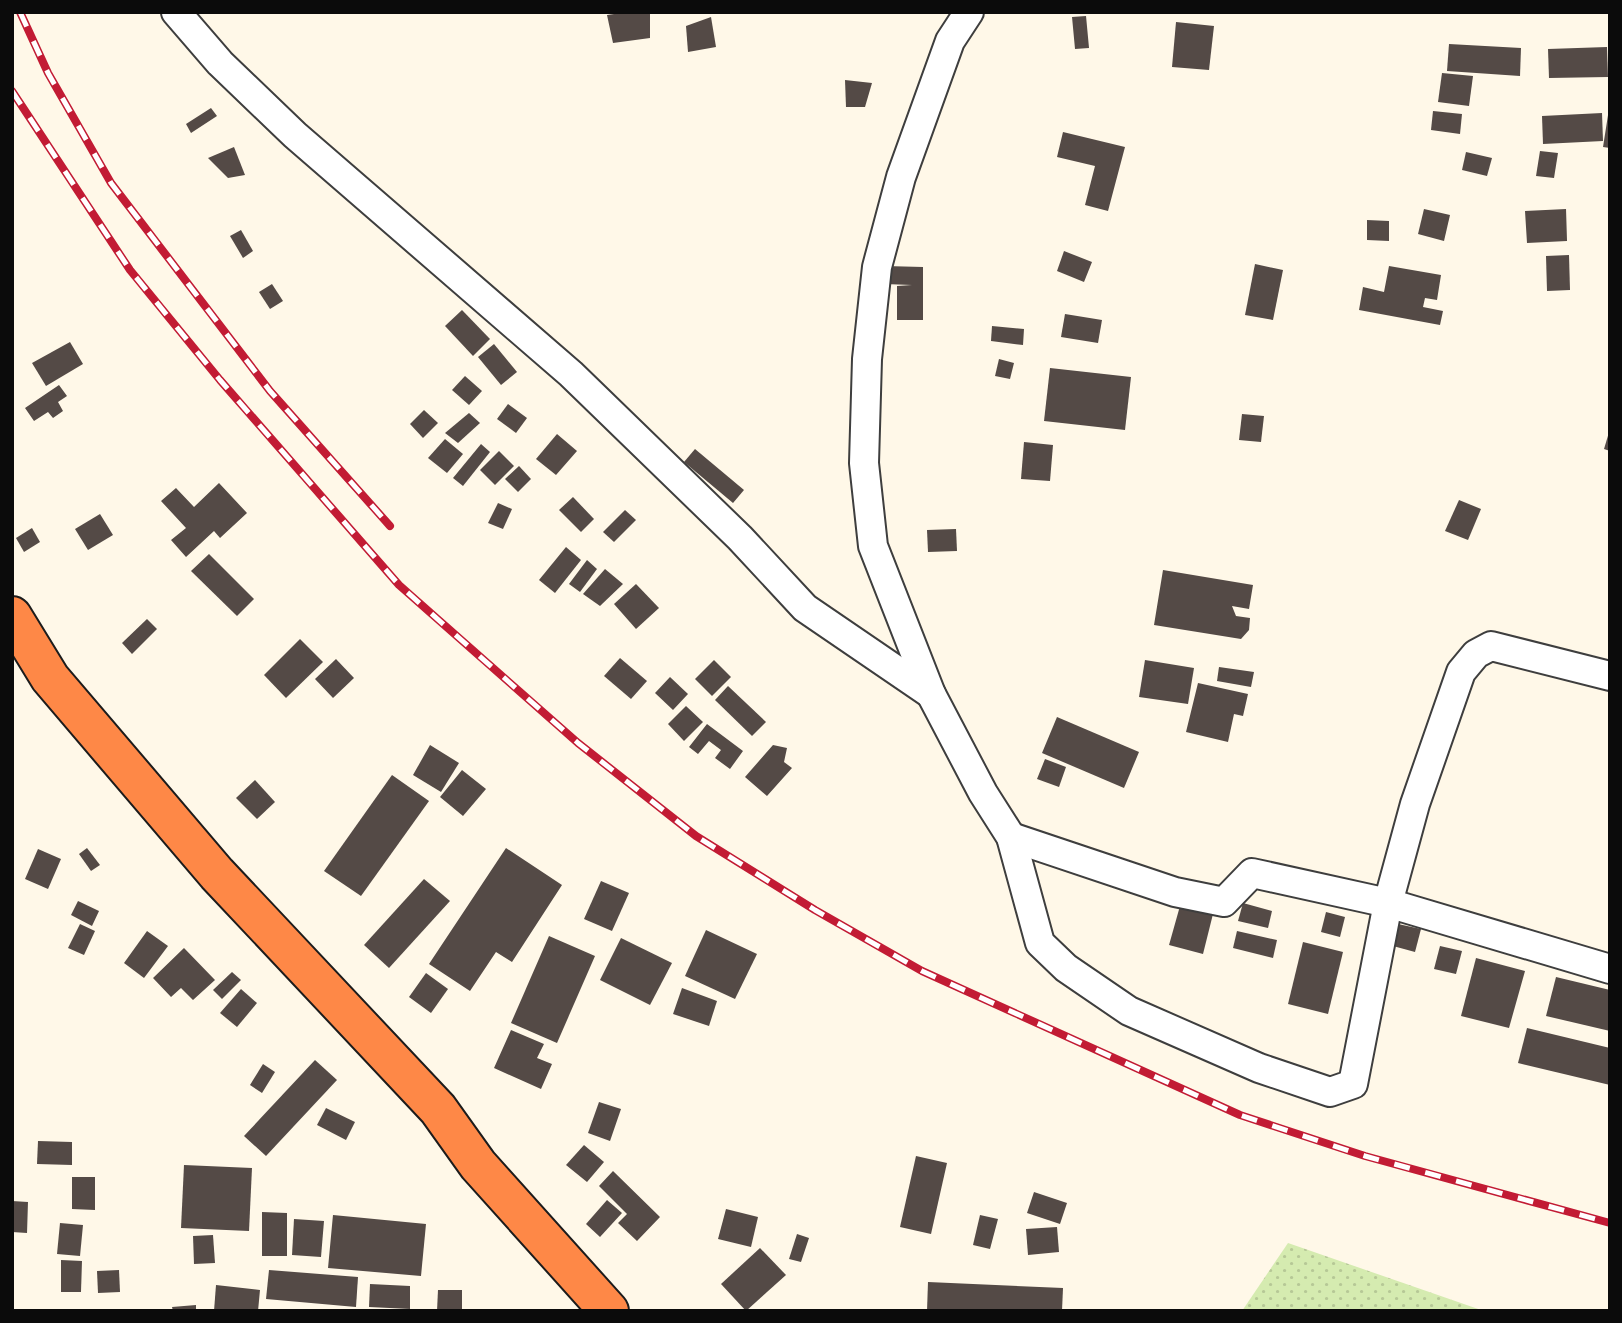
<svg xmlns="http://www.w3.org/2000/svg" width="1622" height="1323" font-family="'Zilla Slab',serif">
  <defs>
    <pattern id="grass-dots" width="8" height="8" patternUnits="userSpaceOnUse" patternTransform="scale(1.75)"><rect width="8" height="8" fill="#d5ebb0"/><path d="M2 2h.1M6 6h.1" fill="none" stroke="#b6c896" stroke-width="1.8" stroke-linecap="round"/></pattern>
  </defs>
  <rect width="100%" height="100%" fill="#fff8e8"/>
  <!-- grass -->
  <polygon fill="url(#grass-dots)" points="1288,1243 1484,1311 1242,1311"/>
  <!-- building -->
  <g fill="#544a46">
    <polygon points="628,12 650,12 650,38 613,43 607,15"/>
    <polygon points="1086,16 1089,48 1075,49 1072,17"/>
    <polygon points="711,17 716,47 688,52 686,26"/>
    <polygon points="1176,22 1214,26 1209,70 1172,67"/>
    <polygon points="1449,44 1521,48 1520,76 1447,71"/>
    <polygon points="1607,47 1608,77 1549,78 1548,49"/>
    <polygon points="1442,73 1473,76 1469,106 1438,102"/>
    <polygon points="845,80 872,83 865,107 846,107"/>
    <polygon points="211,108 217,116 191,133 186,124"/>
    <polygon points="1433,111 1462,114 1460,134 1431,130"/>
    <polygon points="1602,113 1603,141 1543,144 1542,116"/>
    <polygon points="1608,115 1610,115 1610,148 1603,147"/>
    <polygon points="1063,132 1125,147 1108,211 1085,205 1095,166 1057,157"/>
    <polygon points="234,147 245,175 228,178 208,158"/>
    <polygon points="1540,151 1558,153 1554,178 1536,176"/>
    <polygon points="1466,152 1492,158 1487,176 1462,170"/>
    <polygon points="1424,209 1450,215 1444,241 1418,234"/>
    <polygon points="1566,209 1567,241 1527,243 1525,211"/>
    <polygon points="1367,220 1389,221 1389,241 1367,240"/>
    <polygon points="241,230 253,251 243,258 230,236"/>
    <polygon points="1064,251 1092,262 1084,282 1057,271"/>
    <polygon points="1569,255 1570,290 1547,291 1546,256"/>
    <polygon points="1255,264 1283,270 1273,320 1245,315"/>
    <polygon points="885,266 923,267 923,320 897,320 897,286 912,285 884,284"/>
    <polygon points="1389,266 1441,275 1437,300 1425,298 1423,307 1443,311 1440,325 1359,310 1363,287 1384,292"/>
    <polygon points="272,284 283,301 270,309 259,292"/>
    <polygon points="462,310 490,339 473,356 445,326"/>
    <polygon points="1065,314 1102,320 1098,343 1061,337"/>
    <polygon points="992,326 1024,329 1023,345 991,341"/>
    <polygon points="70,342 83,364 46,386 32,363"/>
    <polygon points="494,344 517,372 501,385 478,357"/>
    <polygon points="999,359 1014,363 1010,379 995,376"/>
    <polygon points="1050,368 1131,377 1125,430 1044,421"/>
    <polygon points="465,376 482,391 469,405 452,390"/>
    <polygon points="59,385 67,396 58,402 63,411 53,418 48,412 34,421 25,408"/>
    <polygon points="508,404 527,418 516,433 497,419"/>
    <polygon points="424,410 438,423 423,438 410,424"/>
    <polygon points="469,413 480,423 458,443 445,433"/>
    <polygon points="1242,414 1264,416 1261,442 1239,440"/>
    <polygon points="1610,429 1610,451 1604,449"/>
    <polygon points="557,434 577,451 556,475 536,459"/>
    <polygon points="445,439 463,454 447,473 428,458"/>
    <polygon points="1024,442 1053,445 1050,481 1021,479"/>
    <polygon points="481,444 490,452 463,486 453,478"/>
    <polygon points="695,449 744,490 733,503 684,462"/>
    <polygon points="499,451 514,466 495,485 480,470"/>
    <polygon points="519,466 531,479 518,492 505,479"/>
    <polygon points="219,483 247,513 220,538 214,531 186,557 171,540 186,528 161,501 176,488 194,507"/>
    <polygon points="573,497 594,519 581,532 559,510"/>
    <polygon points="1459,500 1481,509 1468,540 1445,531"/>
    <polygon points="498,503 512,509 503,529 488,523"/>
    <polygon points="625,510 636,520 614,542 603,532"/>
    <polygon points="100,514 113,535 88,550 75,529"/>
    <polygon points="32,528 40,542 24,552 16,538"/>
    <polygon points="956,529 957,551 928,552 927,530"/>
    <polygon points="566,547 581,560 555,593 539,580"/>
    <polygon points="209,554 254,599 237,616 191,571"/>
    <polygon points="587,560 597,569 580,592 569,584"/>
    <polygon points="605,569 623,584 600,606 583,594"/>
    <polygon points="1163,570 1253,585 1249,609 1232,606 1236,616 1250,618 1249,630 1241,639 1154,625"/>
    <polygon points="636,584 659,608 636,629 614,604"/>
    <polygon points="147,619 157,629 132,654 122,643"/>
    <polygon points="300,639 323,662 286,698 264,675"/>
    <polygon points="620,658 647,681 631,699 604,676"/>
    <polygon points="336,659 354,678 333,698 315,679"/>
    <polygon points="714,660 731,677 712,696 695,679"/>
    <polygon points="1145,660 1194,668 1188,704 1139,697"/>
    <polygon points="1219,667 1254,672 1251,687 1217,681"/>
    <polygon points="670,677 688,694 673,710 655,693"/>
    <polygon points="1198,683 1248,694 1243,716 1234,714 1228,742 1186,732"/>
    <polygon points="728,686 766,722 752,736 715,700"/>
    <polygon points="686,706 703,722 684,741 668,724"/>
    <polygon points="1057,717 1139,752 1124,788 1042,753"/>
    <polygon points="707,724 743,751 730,769 715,758 721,750 709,741 698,754 689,747"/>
    <polygon points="430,745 459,763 441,792 413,775"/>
    <polygon points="773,745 787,748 784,762 792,768 767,796 745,777"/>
    <polygon points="1045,759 1066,767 1059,787 1037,779"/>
    <polygon points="462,770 486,789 463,816 440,797"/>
    <polygon points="392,775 429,801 361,896 324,871"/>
    <polygon points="255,780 275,802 257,819 236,798"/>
    <polygon points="87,848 100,865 91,871 79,854"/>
    <polygon points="506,848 562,885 512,962 496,952 470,991 429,964"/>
    <polygon points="38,849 61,859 48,889 25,879"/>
    <polygon points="424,879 450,901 389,968 364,945"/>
    <polygon points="601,881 629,893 612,931 584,919"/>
    <polygon points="78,901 99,911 92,926 71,915"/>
    <polygon points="1243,903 1272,911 1268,928 1238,921"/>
    <polygon points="1180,906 1213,914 1203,954 1169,945"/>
    <polygon points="1326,912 1345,917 1340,937 1321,932"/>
    <polygon points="80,924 95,931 84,955 68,948"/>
    <polygon points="1398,924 1421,929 1415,952 1393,946"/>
    <polygon points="706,930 757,954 735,999 685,976"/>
    <polygon points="147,931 168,946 144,978 124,963"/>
    <polygon points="1237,931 1277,940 1273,958 1233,948"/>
    <polygon points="549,936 595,956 557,1043 511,1023"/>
    <polygon points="621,938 672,963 650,1005 600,980"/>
    <polygon points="1303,942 1343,952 1328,1014 1288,1004"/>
    <polygon points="1440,946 1462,951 1456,974 1434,969"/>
    <polygon points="184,948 215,980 193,1000 181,988 171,997 153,978"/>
    <polygon points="1476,958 1525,971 1509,1028 1461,1016"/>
    <polygon points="232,972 241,980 222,999 213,990"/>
    <polygon points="426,973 448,989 431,1013 409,997"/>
    <polygon points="1556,977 1610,990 1610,1031 1546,1016"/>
    <polygon points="682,988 717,1001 709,1026 673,1014"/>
    <polygon points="241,989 257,1003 237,1027 220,1013"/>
    <polygon points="1527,1028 1610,1048 1610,1085 1518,1063"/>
    <polygon points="511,1030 544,1044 537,1058 552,1064 541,1089 494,1068"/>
    <polygon points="315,1060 337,1080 266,1156 244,1136"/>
    <polygon points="263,1064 275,1072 262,1093 250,1085"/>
    <polygon points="599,1102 621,1109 610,1141 588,1133"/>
    <polygon points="326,1108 355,1122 346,1140 317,1125"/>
    <polygon points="38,1141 72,1142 72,1165 37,1164"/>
    <polygon points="584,1145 604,1162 587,1182 566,1165"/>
    <polygon points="916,1156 947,1163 931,1234 900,1227"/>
    <polygon points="184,1165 252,1168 249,1231 181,1228"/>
    <polygon points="613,1171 660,1217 637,1241 618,1223 627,1214 599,1186"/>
    <polygon points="72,1177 95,1177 95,1210 72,1209"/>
    <polygon points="1034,1192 1067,1203 1060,1224 1027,1213"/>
    <polygon points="607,1200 622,1213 600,1237 586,1224"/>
    <polygon points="12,1201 28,1202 27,1233 12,1232"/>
    <polygon points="726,1209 758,1217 751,1247 718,1239"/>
    <polygon points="262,1212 287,1213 287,1256 262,1256"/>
    <polygon points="333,1215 426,1224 421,1276 328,1268"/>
    <polygon points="980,1215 998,1219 990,1249 973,1245"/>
    <polygon points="294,1219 324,1221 321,1257 292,1255"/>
    <polygon points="60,1223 83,1225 80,1256 57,1254"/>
    <polygon points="1057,1227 1059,1252 1028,1255 1026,1229"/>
    <polygon points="797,1234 809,1238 801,1262 789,1259"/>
    <polygon points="213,1235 215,1263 194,1264 193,1236"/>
    <polygon points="760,1248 786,1275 746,1311 721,1284"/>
    <polygon points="61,1260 82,1261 81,1292 61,1292"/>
    <polygon points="119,1270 120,1292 98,1293 97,1271"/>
    <polygon points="269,1270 358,1277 356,1307 266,1299"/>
    <polygon points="928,1282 1063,1288 1062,1311 927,1311"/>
    <polygon points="370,1284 410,1286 410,1309 369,1307"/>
    <polygon points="216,1285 260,1290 258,1311 214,1311"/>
    <polygon points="438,1290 462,1290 462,1311 437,1311"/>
    <polygon points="196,1305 196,1311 173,1311 172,1307"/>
  </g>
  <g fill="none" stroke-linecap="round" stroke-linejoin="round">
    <!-- street casing -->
    <g stroke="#3e3e3e" stroke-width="32">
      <g id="street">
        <polyline points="176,12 220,63 295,135 571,374 740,538 805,608 931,694"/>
        <polyline points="969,12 950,41 901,177 877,267 867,359 864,463 873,546 931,694 983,793 1011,837 1040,943 1066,968 1129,1011 1259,1068 1330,1092 1353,1084 1388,903 1415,804 1461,672 1476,654 1491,646 1610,676"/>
        <polyline points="1011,837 1175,892 1224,902 1252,873 1388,903 1610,969"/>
      </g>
    </g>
    <!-- highway casing -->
    <g stroke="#1c1c1c" stroke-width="42">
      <polyline id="highway" points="12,616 50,678 217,874 438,1109 478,1165 609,1311"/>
    </g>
    <!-- street -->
    <use href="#street" stroke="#fff" stroke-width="28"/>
    <!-- highway -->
    <use href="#highway" stroke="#fe8847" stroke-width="38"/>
    <!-- rail casing -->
    <g stroke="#c21b34" stroke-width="8">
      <g id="rail">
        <polyline points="20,12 48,73 111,183 270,391 390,526"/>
        <polyline points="12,91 130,270 220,380 399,585 578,743 696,836 815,910 922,971 1240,1115 1365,1156 1610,1223"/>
      </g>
    </g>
    <!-- rail -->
    <use href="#rail" stroke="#fff" stroke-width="5" stroke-dasharray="16" stroke-linecap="butt"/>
  </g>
  <!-- border -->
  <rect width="1622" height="1323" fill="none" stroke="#0b0b0b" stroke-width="28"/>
</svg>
